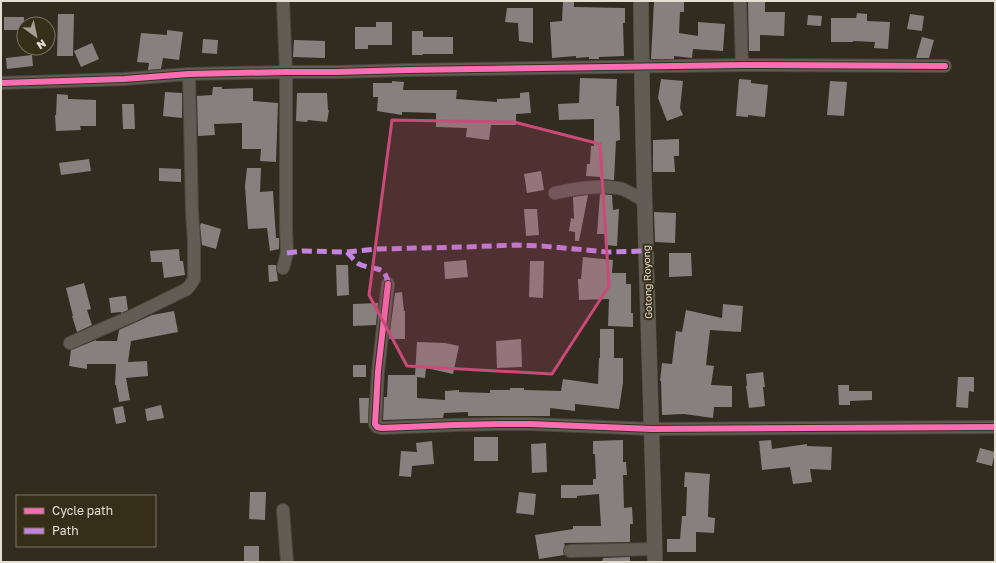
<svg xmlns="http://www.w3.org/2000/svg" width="996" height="563" font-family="'Golos Text',sans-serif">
  <rect width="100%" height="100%" fill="#312b20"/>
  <!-- building -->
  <g fill="#87807e">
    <polygon points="563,1 574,1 574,7 625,8 625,23 623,23 624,56 599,57 599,59 589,59 589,57 576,58 576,56 552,58 550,22 562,21"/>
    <polygon points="654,1 684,1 684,12 680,12 679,33 698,36 698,22 725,24 723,51 693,49 692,58 674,56 674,59 651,59"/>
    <polygon points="748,1 765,1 765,12 785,12 784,36 760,35 760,51 749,51"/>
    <polygon points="507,8 533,8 533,43 519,41 518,23 505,22"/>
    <polygon points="857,13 867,14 867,21 890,22 888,49 874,48 875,42 853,41 853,42 831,42 831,18 856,18"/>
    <polygon points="58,14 74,14 73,56 57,56"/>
    <polygon points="910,14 924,16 922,31 907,29"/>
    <polygon points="808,15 822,16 821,26 807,25"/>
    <rect x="4" y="17" width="20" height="13"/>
    <polygon points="376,22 392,22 392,45 368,45 368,49 355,49 355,27 376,27"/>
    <polygon points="167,30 183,32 179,60 163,58 161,69 148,70 149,63 137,62 141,33 167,35"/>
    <polygon points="412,31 423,31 423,37 453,37 453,54 423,54 423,55 412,55"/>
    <polygon points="922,37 934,40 929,58 916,58"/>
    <polygon points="203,39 218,40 217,54 202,53"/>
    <polygon points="294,40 325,41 325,58 293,57"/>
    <polygon points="92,43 99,59 81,67 74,51"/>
    <polygon points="32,55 33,66 7,69 6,58"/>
    <polygon points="580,78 617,79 616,106 619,106 620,140 616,141 614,180 600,179 600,177 586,176 587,164 590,164 591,146 594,146 594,119 559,120 558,104 579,103"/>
    <polygon points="661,79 683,81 680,108 683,115 667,121 658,98"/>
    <polygon points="739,79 751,80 751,83 768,85 765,117 748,115 748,117 736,116"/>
    <polygon points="392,81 404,82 403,90 457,90 456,99 497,102 497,99 520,98 520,93 529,92 531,113 516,114 516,125 491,125 489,140 466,137 467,128 436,127 436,113 402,112 402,115 377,111 378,97 373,97 373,83 392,83"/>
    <polygon points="830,81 847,82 844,116 827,115"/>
    <polygon points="213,87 222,87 222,89 253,88 253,101 278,103 276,162 260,161 261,149 242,149 242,123 214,124 215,135 198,136 197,96 212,95"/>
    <polygon points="165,92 182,93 182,118 163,116"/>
    <polygon points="297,93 327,93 328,110 329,110 327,122 308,120 307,122 296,121"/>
    <polygon points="57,94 68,95 68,99 96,100 96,126 80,126 81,130 56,131 55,115 56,115"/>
    <polygon points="122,104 134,104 135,129 123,129"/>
    <polygon points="679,139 679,156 674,156 675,172 653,172 653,140"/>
    <polygon points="89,159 91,171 61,175 59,163"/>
    <polygon points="159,168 181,169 181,182 159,181"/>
    <polygon points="247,168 261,168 260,192 273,191 276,238 279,238 279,249 270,251 267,228 248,229 245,186"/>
    <polygon points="541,171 544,190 527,193 524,174"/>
    <polygon points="600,194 612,195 613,210 619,209 617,246 606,245 607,234 597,234"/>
    <polygon points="588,195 579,241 575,241 575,232 569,231 571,218 574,219 573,197"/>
    <polygon points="524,209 537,209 539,235 526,236"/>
    <polygon points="654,212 676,213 675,243 655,242"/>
    <polygon points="201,223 221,229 216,249 202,245 200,226"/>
    <polygon points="179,249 180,261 183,261 185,275 164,278 162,262 151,262 150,251"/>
    <polygon points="669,253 691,253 692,276 669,277"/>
    <polygon points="583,257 613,260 612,273 626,273 626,284 631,284 631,313 633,313 633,327 608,326 609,299 579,300 578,279 581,279"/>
    <polygon points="466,260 468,277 445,279 444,262"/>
    <polygon points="530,261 544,261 543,298 529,297"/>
    <polygon points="268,265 276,265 276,270 277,273 278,281 269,282"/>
    <polygon points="336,265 348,265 349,295 337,296"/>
    <polygon points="84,283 91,309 87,310 92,325 77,332 72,316 73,316 66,288"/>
    <polygon points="402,292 404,311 405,311 405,339 389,339 395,293"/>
    <polygon points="123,296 126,296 128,310 121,313 121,312 111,313 109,298"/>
    <polygon points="378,303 376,325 353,326 353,304"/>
    <polygon points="723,304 743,306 741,332 710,330 706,365 714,366 711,385 732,386 732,407 714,407 713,418 684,414 662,415 661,381 660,381 662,363 672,364 676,331 682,332 686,310 722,318"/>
    <polygon points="174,311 178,332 131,341 128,362 147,361 148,376 126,378 130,400 119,402 116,385 115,385 116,364 87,364 87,369 69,366 71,350 96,340 96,341 117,341 119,330 152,315"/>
    <polygon points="600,329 614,329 614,358 623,358 623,383 619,409 594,406 575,404 575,411 550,408 550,416 468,416 468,412 444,413 443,418 383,420 384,397 387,397 388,375 415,375 417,342 445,343 459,346 453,374 426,368 425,378 417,377 417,398 445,400 445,391 459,390 459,392 490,393 490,390 510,390 510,388 524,388 524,390 561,391 563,379 598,384 599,358 600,358"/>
    <polygon points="521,339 522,367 497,368 496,341"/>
    <rect x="353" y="365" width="13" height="12"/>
    <polygon points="763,372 765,387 763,387 765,406 749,408 746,386 747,386 746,374"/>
    <polygon points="958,377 974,377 974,392 969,391 968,408 956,407"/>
    <polygon points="838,385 849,385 849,391 872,391 872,400 850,401 850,405 839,405"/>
    <polygon points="359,398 369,398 368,423 360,423"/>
    <polygon points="161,405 164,418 147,421 145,409"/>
    <polygon points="123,406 126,422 116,424 113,408"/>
    <rect x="474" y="437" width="24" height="24"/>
    <polygon points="623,440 623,462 626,462 627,475 623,475 624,508 632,507 633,524 630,524 630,542 564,543 565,546 563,551 564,555 539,559 535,535 573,529 573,526 601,526 599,494 577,496 577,498 561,498 561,485 593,485 593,479 596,479 595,454 593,454 593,441"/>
    <polygon points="771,440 772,449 807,444 807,446 832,447 831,470 810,469 812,482 793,484 790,467 762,470 759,441"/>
    <polygon points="432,441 434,464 412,466 411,477 399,476 401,451 417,452 416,443"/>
    <polygon points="546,443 547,472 532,473 531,444"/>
    <polygon points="980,448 995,452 992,466 976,462"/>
    <polygon points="685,472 710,474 709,488 708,517 715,518 714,533 696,532 696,552 667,552 667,539 680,539 682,516 686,516 687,487 684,487"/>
    <polygon points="250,492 266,492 265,520 249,519"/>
    <polygon points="519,492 536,494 534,515 516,513"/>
    <rect x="244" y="546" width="15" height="16"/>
    <polygon points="630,557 630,562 602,562 603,558"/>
  </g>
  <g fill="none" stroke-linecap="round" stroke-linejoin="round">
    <!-- minor casing -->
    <g stroke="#4d483f" stroke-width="14">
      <g id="minor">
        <polyline points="740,1 742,65"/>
        <polyline points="1,83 32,82 124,79 189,74 286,72 336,72 408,70 742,65 945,66"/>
        <path d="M555,193C573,189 604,184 622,189C630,192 637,197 645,201"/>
        <polyline points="283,268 287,253 286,226 286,72 283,1"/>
        <polyline points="388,284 378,371 375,424 377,427 382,428 454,425 499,424 530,424 652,429 995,427"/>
        <polyline points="70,343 132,316 187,289 191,284 194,279 194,242 192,212 189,74"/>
        <polyline points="283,510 287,562"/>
        <polyline points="570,551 654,549"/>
      </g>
    </g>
    <!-- tertiary casing -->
    <g stroke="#4d483f" stroke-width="16">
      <path id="tertiary" d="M641,1C642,188 651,375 655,562"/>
    </g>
    <!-- minor -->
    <use href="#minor" stroke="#615c54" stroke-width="12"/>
    <!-- tertiary -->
    <use href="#tertiary" stroke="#615c54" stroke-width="15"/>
    <!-- quiet -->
    <g stroke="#c483df" stroke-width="5" stroke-dasharray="10 5" stroke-linecap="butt">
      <path d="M347,252C351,256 355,262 359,264C373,271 386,264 388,284"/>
      <polyline points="287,253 303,251 347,252 378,249 466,247 516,245 542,246 608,252 646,251"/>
    </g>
    <!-- cycleway casing -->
    <g stroke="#372e1a" stroke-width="8">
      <g id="cycleway">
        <polyline points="1,83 32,82 124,79 189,74 286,72 336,72 408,70 742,65 945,66"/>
        <polyline points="388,284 378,371 375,424 377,427 382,428 454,425 499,424 530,424 652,429 995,427"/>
      </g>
    </g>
    <!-- cycleway -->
    <use href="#cycleway" stroke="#f96db3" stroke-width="6"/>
  </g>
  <!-- marked area -->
  <path fill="#ca4a79" fill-opacity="0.2" stroke="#ca4a79" stroke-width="3" stroke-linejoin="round" d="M392,120L514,122L600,144L609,286L552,374L407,366L369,295Z"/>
  <g text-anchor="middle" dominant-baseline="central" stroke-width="4" stroke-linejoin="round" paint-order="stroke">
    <!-- street labels -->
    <g font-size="10" fill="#e4dfd3" stroke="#372e1a">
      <text transform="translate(647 282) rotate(-92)">Gotong Royong</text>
    </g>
  </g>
  <!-- border -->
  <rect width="996" height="563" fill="none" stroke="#e4dfd3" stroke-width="4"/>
  <!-- legend -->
  <rect x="16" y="495" width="140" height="52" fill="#372e1a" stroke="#7c7564"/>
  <rect x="24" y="508" width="20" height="6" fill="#f96db3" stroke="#7c7564"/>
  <text x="52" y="515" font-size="12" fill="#e4dfd3">Cycle path</text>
  <rect x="24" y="528" width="20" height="6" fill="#c483df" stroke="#7c7564"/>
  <text x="52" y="535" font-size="12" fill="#e4dfd3">Path</text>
  <!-- north arrow -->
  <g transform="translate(36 36) rotate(147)"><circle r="19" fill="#372e1a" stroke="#7c7564"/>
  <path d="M0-3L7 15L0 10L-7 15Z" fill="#a5a094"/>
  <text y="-6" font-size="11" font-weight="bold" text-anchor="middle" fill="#e4dfd3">N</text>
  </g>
</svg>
